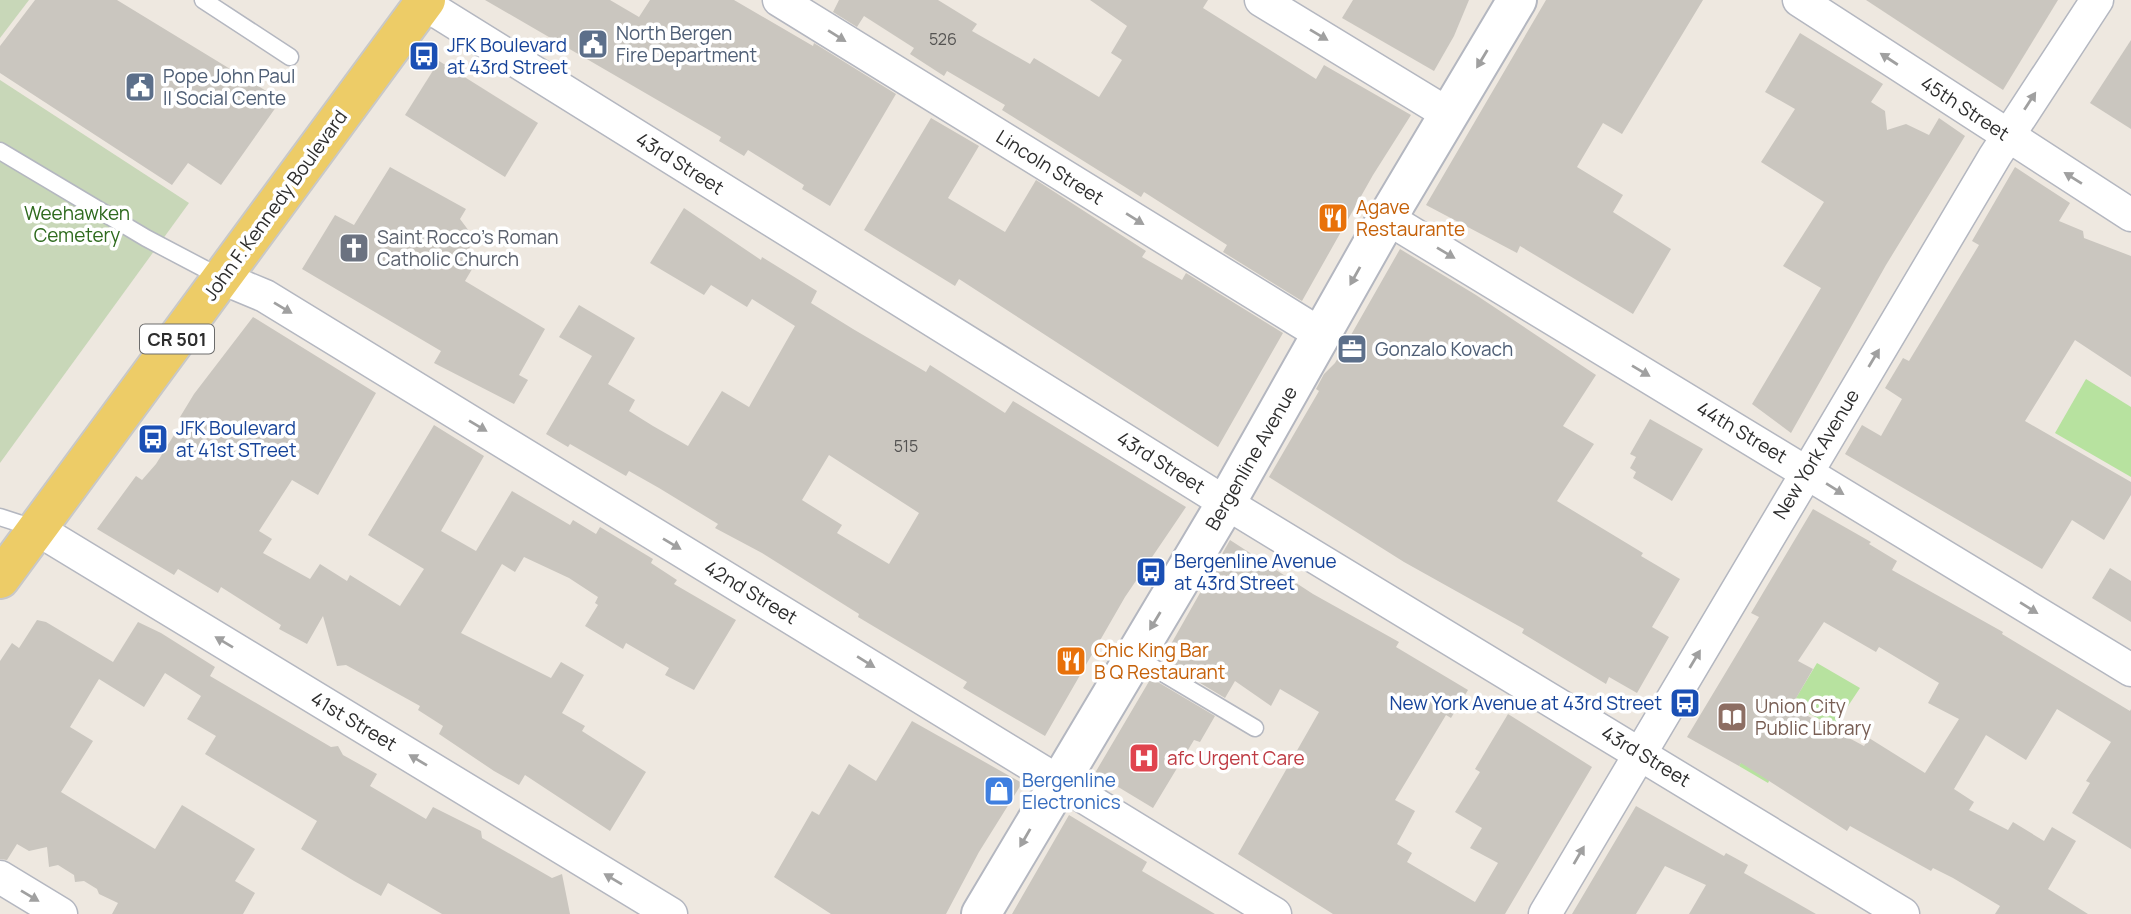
<svg xmlns="http://www.w3.org/2000/svg" width="2131" height="914" font-family="Manrope,sans-serif">
  <rect width="100%" height="100%" fill="#eee8e0"/>
  <!-- green -->
  <g fill="#b7e29f">
    <polygon points="2086,379 2131,407 2131,477 2055,433"/>
    <polygon points="1817,663 1860,688 1834,727 1806,712 1768,783 1739,766 1781,690 1796,698"/>
  </g>
  <!-- cemetery -->
  <g fill="#c8d7b8">
    <polygon points="0,0 29,0 0,38"/>
    <polygon points="0,80 189,203 0,463"/>
  </g>
  <!-- building -->
  <g fill="#cac6bf" fill-rule="evenodd">
    <polygon points="35,0 117,0 281,100 221,185 188,163 172,185 0,73 0,46"/>
    <polygon points="485,0 610,0 639,17 650,0 734,0 813,46 814,43 896,94 830,206 802,189 804,185 748,150 744,156 719,141 721,137"/>
    <polygon points="839,0 938,0 977,24 972,31 1030,64 1034,58 1099,97 1122,60 1111,53 1127,26 1090,0 1208,0 1203,8 1316,79 1324,65 1411,115 1373,175 1302,301 1223,252 1227,245 1144,192 1141,197 1002,110 1005,105 947,71 944,76 910,54 914,48 864,16 857,27 833,12"/>
    <polygon points="1353,0 1469,0 1454,36 1434,71 1342,18"/>
    <polygon points="1546,0 1703,0 1622,134 1603,123 1577,167 1623,195 1613,212 1671,249 1633,314 1520,246 1517,253 1426,205"/>
    <polygon points="1866,0 2058,0 2003,90"/>
    <polygon points="1800,33 1883,84 1871,102 1885,111 1887,130 1906,124 1929,135 1939,118 1965,136 1886,265 1791,433 1752,404 1821,288 1783,266 1824,202 1761,162 1795,109 1765,92"/>
    <polygon points="2131,40 2131,129 2090,103"/>
    <polygon points="439,61 538,123 505,177 405,115"/>
    <polygon points="931,118 979,146 948,198 1005,232 1036,180 1146,251 1142,257 1182,280 1186,273 1283,333 1218,447 959,279 955,286 864,230"/>
    <polygon points="390,167 466,209 460,219 469,231 470,256 478,259 465,281 545,329 519,375 528,380 514,404 434,363 441,351 302,269 335,215 354,225"/>
    <polygon points="2015,167 2070,203 2059,221 2083,231 2084,238 2131,256 2131,377 2075,340 2025,421 2131,482 2131,495 2104,540 2072,520 2042,569 1845,454 1862,425 1881,436 1902,399 1885,388 1903,358 1909,361 1979,245 1972,241"/>
    <path d="M684,208L761,260L762,257L817,291L811,303L853,329L926,372L930,365L1005,413L1013,401L1186,507L1125,597L1045,736L963,688L967,682L858,617L859,614L762,553L715,528L718,524L659,488L629,471L626,476L570,444L568,447L546,434L592,356L559,337L579,305L635,338L608,384L635,400L629,411L653,426L688,446L722,391L749,407L795,326L752,299L747,307L711,285L704,295L650,263ZM829,455L919,513L889,564L837,533L842,525L802,500Z"/>
    <polygon points="1400,249 1476,295 1596,375 1563,426 1594,444 1557,501 1643,553 1641,556 1680,579 1652,627 1669,637 1637,693 1609,677 1606,684 1522,633 1524,629 1404,562 1269,477 1319,391 1316,389 1324,374 1335,363"/>
    <polygon points="253,317 376,393 318,495 292,480 259,531 272,539 263,553 310,579 320,564 347,581 350,575 400,606 424,569 368,535 434,425 484,456 441,531 476,551 512,491 570,525 573,520 596,534 600,527 653,559 651,563 677,580 674,584 736,620 694,690 665,675 669,668 626,643 623,649 585,626 598,605 595,603 598,597 569,578 524,557 515,572 502,564 461,633 551,678 561,662 584,675 562,713 585,726 582,731 646,772 610,831 525,775 519,785 494,771 439,734 443,726 418,710 420,706 346,665 337,666 323,616 307,644 279,629 281,625 221,587 218,593 178,569 174,575 97,529 136,476 142,480 156,464 184,419 180,417 194,394"/>
    <polygon points="1650,419 1703,449 1672,501 1633,478 1636,472 1630,468 1636,457 1630,454"/>
    <path d="M1813,509L1871,542L1869,544L1897,561L1892,570L2003,632L2002,634L2130,711L2131,709V849L2072,813L2090,783L2086,781L2111,742L2057,709L2026,760L1986,735L1954,789L1974,802L1969,810L2008,830L2013,822L2044,841L2052,827L2076,841L2048,889L2088,914H1995L2000,906L1953,878L1933,868L1931,871L1850,826L1847,831L1741,763L1739,766L1687,737L1759,617L1751,613ZM1824,622L1876,652L1879,647L1939,683L1928,703L1959,719L1925,773L1869,738L1864,746L1791,707L1813,669L1798,661Z"/>
    <polygon points="1230,540 1313,594 1399,642 1396,647 1468,690 1451,718 1446,715 1395,800 1415,811 1397,844 1412,853 1407,862 1475,902 1498,863 1470,848 1482,828 1455,812 1480,772 1475,769 1508,714 1592,767 1505,914 1333,914 1238,854 1319,712 1280,689 1271,706 1235,681 1225,698 1162,660"/>
    <polygon points="2110,568 2131,581 2131,622 2092,598"/>
    <polygon points="37,620 46,622 113,662 138,622 161,633 215,667 210,676 331,747 338,746 343,755 377,774 370,786 426,819 433,807 481,831 482,838 552,878 562,874 570,914 442,914 388,883 381,896 354,881 301,849 317,821 205,754 216,736 187,719 201,696 165,673 144,707 99,679 70,727 93,741 61,792 155,849 182,805 255,849 235,881 255,893 243,914 112,914 118,903 99,894 97,889 84,881 75,882 74,875 58,865 49,867 47,847 29,851 17,844 7,860 0,859 0,661 12,643 19,648"/>
    <polygon points="1151,678 1215,716 1200,742 1194,740 1153,808 1095,773"/>
    <polygon points="912,721 1022,783 979,852 946,914 831,914 774,877 812,811 819,815 849,764 876,781"/>
    <polygon points="1636,806 1724,856 1726,853 1748,865 1744,873 1816,914 1689,914 1706,885 1665,866 1636,914 1572,914"/>
    <polygon points="1069,815 1147,862 1142,871 1215,914 1012,914"/>
  </g>
  <g fill="none" stroke-linecap="round" stroke-linejoin="round">
    <!-- lane casing -->
    <g stroke="#b4b7c0" stroke-width="19">
      <g id="lane">
        <polyline points="203,0 290,57"/>
        <polyline points="0,151 146,238 222,278"/>
        <polyline points="0,517 37,529"/>
        <polyline points="1134,656 1255,728"/>
      </g>
    </g>
    <!-- street casing -->
    <g stroke="#b4b7c0" stroke-width="35">
      <g id="street">
        <polyline points="779,0 1322,335"/>
        <polyline points="1261,0 1448,114"/>
        <polyline points="1799,0 2131,215"/>
        <polyline points="423,3 1226,503 1903,914"/>
        <polyline points="1387,218 2131,670"/>
        <polyline points="222,278 265,296 1275,914"/>
        <polyline points="37,529 671,914"/>
        <polyline points="0,877 61,914"/>
        <polyline points="1545,914 1995,156 2097,0"/>
      </g>
    </g>
    <!-- secondary casing -->
    <g stroke="#b4b7c0" stroke-width="42">
      <polyline id="secondary" points="981,914 1226,503 1387,218 1517,0"/>
    </g>
    <!-- primary casing -->
    <g stroke="#c8c8c8" stroke-width="42">
      <polyline id="primary" points="0,579 426,0"/>
    </g>
    <!-- lane -->
    <use href="#lane" stroke="#fff" stroke-width="16"/>
    <!-- street -->
    <use href="#street" stroke="#fff" stroke-width="32"/>
    <!-- secondary -->
    <use href="#secondary" stroke="#fff" stroke-width="38"/>
    <!-- primary -->
    <use href="#primary" stroke="#edcc67" stroke-width="38"/>
  </g>
  <!-- one-way arrows -->
  <defs><path id="oneway-solid" d="M-6-.8H1V-3.2L6.5 0L1 3.2V.8H-6Z" transform="scale(1.75)"/></defs>
  <g fill="#a0a0a0">
    <use href="#oneway-solid" transform="translate(1319 35) rotate(31)"/>
    <use href="#oneway-solid" transform="translate(837 36) rotate(32)"/>
    <use href="#oneway-solid" transform="translate(1482 59) rotate(121)"/>
    <use href="#oneway-solid" transform="translate(1889 59) rotate(-147)"/>
    <use href="#oneway-solid" transform="translate(2030 101) rotate(-57)"/>
    <use href="#oneway-solid" transform="translate(2073 178) rotate(-148)"/>
    <use href="#oneway-solid" transform="translate(1135 219) rotate(32)"/>
    <use href="#oneway-solid" transform="translate(1446 253) rotate(31)"/>
    <use href="#oneway-solid" transform="translate(1355 276) rotate(119)"/>
    <use href="#oneway-solid" transform="translate(283 308) rotate(31)"/>
    <use href="#oneway-solid" transform="translate(1874 358) rotate(-59)"/>
    <use href="#oneway-solid" transform="translate(1641 371) rotate(31)"/>
    <use href="#oneway-solid" transform="translate(478 426) rotate(31)"/>
    <use href="#oneway-solid" transform="translate(1835 489) rotate(32)"/>
    <use href="#oneway-solid" transform="translate(672 544) rotate(31)"/>
    <use href="#oneway-solid" transform="translate(2029 608) rotate(32)"/>
    <use href="#oneway-solid" transform="translate(1155 621) rotate(121)"/>
    <use href="#oneway-solid" transform="translate(224 642) rotate(-149)"/>
    <use href="#oneway-solid" transform="translate(1695 659) rotate(-59)"/>
    <use href="#oneway-solid" transform="translate(866 662) rotate(32)"/>
    <use href="#oneway-solid" transform="translate(418 760) rotate(-149)"/>
    <use href="#oneway-solid" transform="translate(1025 838) rotate(120)"/>
    <use href="#oneway-solid" transform="translate(1579 855) rotate(-60)"/>
    <use href="#oneway-solid" transform="translate(613 879) rotate(-149)"/>
    <use href="#oneway-solid" transform="translate(30 896) rotate(31)"/>
  </g>
  <!-- icons -->
  <defs>
    <g id="civic-square" transform="scale(1.575)"><rect x="-9" y="-9" width="18" height="18" rx="4" fill="#5c6f8a" stroke="#fff"/><path d="M-.6-6.5H3V-4.5H.6V-3L4-1V1h2V6H-6V1h2V-1L-.6-3ZM-1.2 2.5V6h2.4V2.5Z" fill="#fff"/></g>
    <g id="bus-square" transform="scale(1.575)"><rect x="-9" y="-9" width="18" height="18" rx="4" fill="#1a4fb4" stroke="#fff"/><path d="M-5-6H5V4H4V6H2V4H-2V6H-4V4H-5ZM-3.5-4V0h7V-4ZM-3.5 1.2v1.5H-2V1.2ZM2 1.2v1.5H3.5V1.2Z" fill="#fff"/></g>
    <g id="restaurant-square" transform="scale(1.575)"><rect x="-9" y="-9" width="18" height="18" rx="4" fill="#e8710a" stroke="#fff"/><path d="M-5-6h1v4h1v-4h1v4h1v-4h1v5L-1.5 .5V6h-2V.5L-5-1ZM5-6V6H3V1.5H1.5Q1.5-4 5-6Z" fill="#fff"/></g>
    <g id="church-square" transform="scale(1.575)"><rect x="-9" y="-9" width="18" height="18" rx="4" fill="#6b7280" stroke="#fff"/><path d="M-1.2-6h2.4v3.5h3.3v2.4h-3.3V6h-2.4V-.1h-3.3v-2.4h3.3Z" fill="#fff"/></g>
    <g id="office-square" transform="scale(1.575)"><rect x="-9" y="-9" width="18" height="18" rx="4" fill="#5c6f8a" stroke="#fff"/><path d="M-6-3h4V-5.5h4V-3h4V5H-6ZM-1-4.5V-3h2v-1.5ZM-6 0V1H6V0Z" fill="#fff"/></g>
    <g id="library-square" transform="scale(1.575)"><rect x="-9" y="-9" width="18" height="18" rx="4" fill="#8d6e63" stroke="#fff"/><path d="M-6-4Q-3-5.5-.7-3.5V5Q-3 3-6 4ZM6-4Q3-5.5 .7-3.5V5Q3 3 6 4Z" fill="#fff"/></g>
    <g id="hospital-square" transform="scale(1.575)"><rect x="-9" y="-9" width="18" height="18" rx="4" fill="#e0444e" stroke="#fff"/><path d="M-5-5h3v3.5h4V-5h3V5h-3V1.5h-4V5h-3Z" fill="#fff"/></g>
    <g id="shop-square" transform="scale(1.575)"><rect x="-9" y="-9" width="18" height="18" rx="4" fill="#3f7fe0" stroke="#fff"/><path d="M-5-2.5h2.3a2.7 3.5 0 0 1 5.4 0H5L5.5 6h-11ZM-1.5-2.5h3a1.5 2.3 0 0 0-3 0Z" fill="#fff"/></g>
  </defs>
  <g fill-rule="evenodd">
    <use href="#civic-square" x="593" y="44"/>
    <use href="#bus-square" x="424" y="56"/>
    <use href="#civic-square" x="140" y="87"/>
    <use href="#restaurant-square" x="1333" y="218"/>
    <use href="#church-square" x="354" y="248"/>
    <use href="#office-square" x="1352" y="349"/>
    <use href="#bus-square" x="153" y="439"/>
    <use href="#bus-square" x="1151" y="572"/>
    <use href="#restaurant-square" x="1071" y="661"/>
    <use href="#bus-square" x="1685" y="703"/>
    <use href="#library-square" x="1732" y="717"/>
    <use href="#hospital-square" x="1144" y="758"/>
    <use href="#shop-square" x="999" y="791"/>
  </g>
  <g text-anchor="middle" dominant-baseline="central" stroke-width="7" stroke-linejoin="round" paint-order="stroke">
    <!-- number labels -->
    <g font-size="16" fill="#545352">
      <text x="943" y="39">526</text>
      <text x="906" y="446">515</text>
    </g>
    <!-- shield labels -->
    <rect fill="#fff" stroke="#6c6c6c" stroke-width="2" x="140" y="324.5" width="74" height="29" rx="5"/>
    <g font-size="18" font-weight="bold" fill="#2d2d2d">
      <text x="177" y="339">CR 501</text>
    </g>
    <!-- service labels -->
    <g font-size="19" fill="#4e5e75" stroke="#fff" text-anchor="start">
      <text x="616" y="33">North Bergen<tspan x="616" dy="22">Fire Department</tspan></text>
      <text x="163" y="76">Pope John Paul<tspan x="163" dy="22">II Social Cente</tspan></text>
      <text x="1375" y="349">Gonzalo Kovach</text>
    </g>
    <!-- transit labels -->
    <g font-size="19" fill="#164399" stroke="#fff" text-anchor="start">
      <text x="447" y="45">JFK Boulevard<tspan x="447" dy="22">at 43rd Street</tspan></text>
      <text x="176" y="428">JFK Boulevard<tspan x="176" dy="22">at 41st STreet</tspan></text>
      <text x="1174" y="561">Bergenline Avenue<tspan x="1174" dy="22">at 43rd Street</tspan></text>
      <text x="1662" y="703" text-anchor="end">New York Avenue at 43rd Street</text>
    </g>
    <!-- street labels -->
    <g font-size="19" fill="#2d2d2d" stroke="#fff">
      <text transform="translate(1965 108) rotate(33)">45th Street</text>
      <text transform="translate(680 163) rotate(32)">43rd Street</text>
      <text transform="translate(1050 167) rotate(32)">Lincoln Street</text>
      <text transform="translate(275 205) rotate(-54)">John F. Kennedy Boulevard</text>
      <text transform="translate(1742 432) rotate(31)">44th Street</text>
      <text transform="translate(1816 454) rotate(-59)">New York Avenue</text>
      <text transform="translate(1251 458) rotate(-60)">Bergenline Avenue</text>
      <text transform="translate(1161 462) rotate(32)">43rd Street</text>
      <text transform="translate(751 592) rotate(31)">42nd Street</text>
      <text transform="translate(354 721) rotate(31)">41st Street</text>
      <text transform="translate(1646 756) rotate(31)">43rd Street</text>
    </g>
    <!-- food labels -->
    <g font-size="19" fill="#c56008" stroke="#fff" text-anchor="start">
      <text x="1356" y="207">Agave<tspan x="1356" dy="22">Restaurante</tspan></text>
      <text x="1094" y="650">Chic King Bar<tspan x="1094" dy="22">B Q Restaurant</tspan></text>
    </g>
    <!-- park labels -->
    <g font-size="19" fill="#2e6a1e" stroke="#fff">
      <text x="77" y="213">Weehawken<tspan x="77" dy="22">Cemetery</tspan></text>
    </g>
    <!-- worship labels -->
    <g font-size="19" fill="#5b616d" stroke="#fff" text-anchor="start">
      <text x="377" y="237">Saint Rocco's Roman<tspan x="377" dy="22">Catholic Church</tspan></text>
    </g>
    <!-- education labels -->
    <g font-size="19" fill="#785e54" stroke="#fff" text-anchor="start">
      <text x="1755" y="706">Union City<tspan x="1755" dy="22">Public Library</tspan></text>
    </g>
    <!-- health labels -->
    <g font-size="19" fill="#be3a42" stroke="#fff" text-anchor="start">
      <text x="1167" y="758">afc Urgent Care</text>
    </g>
    <!-- shop labels -->
    <g font-size="19" fill="#366cbe" stroke="#fff" text-anchor="start">
      <text x="1022" y="780">Bergenline<tspan x="1022" dy="22">Electronics</tspan></text>
    </g>
  </g>
</svg>
